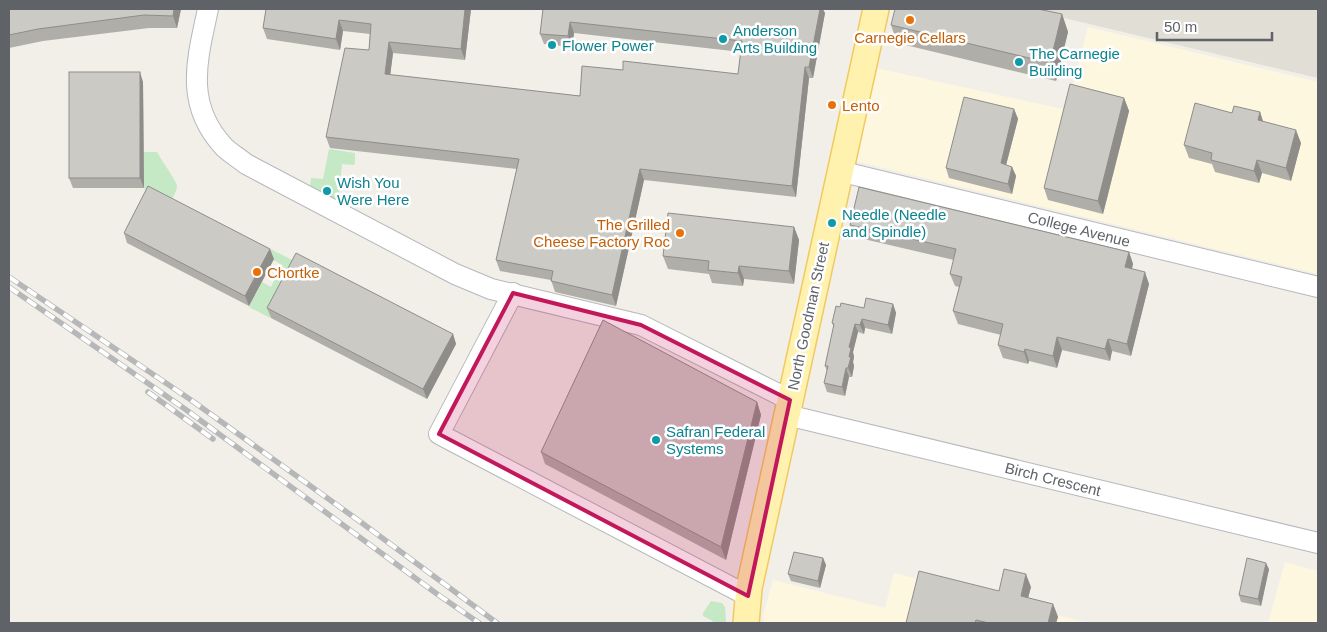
<svg xmlns="http://www.w3.org/2000/svg" width="1327" height="632" font-family="Helvetica,sans-serif">
  <rect width="100%" height="100%" fill="#f1efe8"/>
  <!-- commercial -->
  <g fill="#fef7e0">
    <polygon points="1088,27 1318,82 1318,274 855,161 876,68 1067,110"/>
    <polygon points="1285,562 1318,571 1318,623 1268,623"/>
    <polygon points="894,573 1088,623 764,623 763,616 773,580 885,608"/>
  </g>
  <!-- education -->
  <polygon fill="#e1ded6" points="1026,9 1318,9 1318,78"/>
  <!-- green -->
  <g fill="#c5e8c5">
    <polygon points="329,149 355,153 355,162 354,165 342,164 339,196 350,197 349,205 346,206 310,187 311,178 323,179"/>
    <path d="M144,152H157C160,158 177,182 177,186C177,192 171,200 169,205L152,196L144,188Z"/>
    <polygon points="261,244 298,263 270,318 249,307 262,282 271,287 282,265 257,250"/>
    <polygon points="711,601 722,603 725,607 726,623 712,623 713,621 703,616 703,613"/>
  </g>
  <g fill="none" stroke-linecap="round" stroke-linejoin="round">
    <!-- minor casing -->
    <g stroke="#b5b8bc" stroke-width="22">
      <g id="minor">
        <path d="M208,9C197,60 184,104 224,147C230,153 239,158 246,164L455,274L491,289L641,325L790,400"/>
        <polyline points="839,171 1318,287"/>
        <polyline points="513,293 439,434 748,596"/>
        <polyline points="787,415 1318,543"/>
      </g>
    </g>
    <!-- major casing -->
    <g stroke="#f2c960" stroke-width="28">
      <polyline id="major" points="746,623 749,588 876,9"/>
    </g>
    <!-- minor -->
    <use href="#minor" stroke="#fff" stroke-width="20"/>
    <!-- major -->
    <use href="#major" stroke="#fff2af" stroke-width="25"/>
    <!-- rail casing -->
    <g stroke="#b6b7b8" stroke-width="5.5">
      <g id="rail">
        <polyline points="9,277 191,400 362,523 497,623"/>
        <polyline points="9,287 185,409 437,594 479,623"/>
        <polyline points="148,392 213,439"/>
      </g>
    </g>
    <!-- rail -->
    <use href="#rail" stroke="#fff" stroke-width="4" stroke-dasharray="11" stroke-linecap="butt"/>
  </g>
  <!-- wall -->
  <g fill="#afaea9">
    <polygon points="9,9 181,9 177,28 149,28 43,41 9,48"/>
    <polygon points="266,9 471,9 465,60 393,53 390,75 580,96 623,70 738,74 741,52 574,33 572,47 544,44 540,34 543,9 825,13 813,78 809,78 796,197 644,180 616,306 555,292 551,280 500,271 496,260 517,169 330,148 326,137 369,50 370,34 343,31 340,50 267,39 263,28"/>
    <polygon points="1062,14 1068,32 1056,81 897,43 891,25"/>
    <polygon points="143,82 144,188 73,188 69,178"/>
    <polygon points="1124,98 1129,111 1103,214 1048,200 1044,188"/>
    <polygon points="1014,109 1018,119 1006,165 1012,167 1016,176 1012,194 949,178 946,168"/>
    <polygon points="1260,112 1263,121 1301,143 1291,181 1262,173 1259,183 1215,172 1212,164 1189,158 1184,145 1232,113"/>
    <polygon points="850,225 1129,252 1133,264 1132,269 1149,284 1131,356 1112,351 1110,361 1062,350 1057,368 1029,361 1028,364 1003,358 998,345 1001,335 958,324 953,311 959,287 955,286 950,274 954,260 855,237"/>
    <polygon points="794,227 799,240 794,284 744,279 743,286 712,283 709,274 668,269 663,256"/>
    <polygon points="124,233 274,259 249,306 127,243"/>
    <polygon points="893,304 896,313 892,334 865,328 864,334 858,332 853,352 854,357 853,362 854,366 852,377 849,377 845,396 827,392 824,383 827,371 825,366 834,327 832,323 840,307 864,308"/>
    <polygon points="267,308 453,334 456,344 427,399 271,318"/>
    <polygon points="757,402 761,415 726,560 545,464 541,452"/>
    <polygon points="823,558 826,565 820,588 791,581 788,574"/>
    <polygon points="1269,569 1261,606 1241,602 1239,595"/>
    <polygon points="1031,587 1028,598 1053,604 1058,617 1056,623 906,623 999,591"/>
  </g>
  <!-- shaded-wall -->
  <g fill="#8f8d8a">
    <polygon points="174,9 181,9 177,28 173,16"/>
    <polygon points="465,9 471,9 465,60 461,49"/>
    <polygon points="820,9 823,9 825,13 813,78 809,67"/>
    <polygon points="1062,14 1068,32 1056,81 1050,63"/>
    <polygon points="339,20 343,31 340,50 336,39"/>
    <polygon points="570,22 574,33 572,47 568,36"/>
    <polygon points="389,42 393,53 389,85 385,74"/>
    <polygon points="805,67 809,78 796,197 792,186"/>
    <polygon points="140,72 143,82 144,188 140,178"/>
    <polygon points="1124,98 1129,111 1103,214 1098,201"/>
    <polygon points="1014,109 1018,119 1004,173 1001,163"/>
    <polygon points="1260,112 1264,125 1258,120"/>
    <polygon points="1296,130 1301,143 1291,181 1286,168"/>
    <polygon points="1257,160 1262,173 1259,183 1254,171"/>
    <polygon points="1012,167 1016,176 1012,194 1008,184"/>
    <polygon points="640,169 644,180 616,306 612,295"/>
    <polygon points="794,227 799,240 794,284 789,271"/>
    <polygon points="270,249 274,259 249,306 245,296"/>
    <polygon points="1129,252 1133,264 1129,279 1125,267"/>
    <polygon points="739,266 744,279 743,286 738,273"/>
    <polygon points="1145,272 1149,284 1131,356 1127,344"/>
    <polygon points="893,304 896,313 892,334 888,325"/>
    <polygon points="862,319 865,328 864,334 860,325"/>
    <polygon points="855,324 858,332 853,352 854,357 853,362 854,366 852,377 848,368 849,347"/>
    <polygon points="453,334 456,344 427,399 423,389"/>
    <polygon points="1057,337 1062,350 1057,368 1053,356"/>
    <polygon points="1108,339 1112,351 1110,361 1105,349"/>
    <polygon points="1025,349 1029,361 1028,364 1024,352"/>
    <polygon points="846,368 849,377 845,396 842,387"/>
    <polygon points="757,402 761,415 726,560 721,547"/>
    <polygon points="823,558 826,565 820,588 818,581"/>
    <polygon points="1266,563 1269,569 1261,606 1258,599"/>
    <polygon points="1026,574 1031,587 1025,609 1021,596"/>
    <polygon points="1053,604 1058,617 1056,623 1048,623"/>
  </g>
  <!-- building -->
  <g fill="#cccac5" stroke="#8f8d8a">
    <polygon points="9,9 174,9 173,16 144,15 38,29 9,35"/>
    <polygon points="266,9 465,9 461,49 389,42 385,74 580,96 582,66 623,70 623,61 738,74 742,41 570,22 568,36 540,34 543,9 820,9 809,67 805,67 792,186 640,169 612,295 551,281 553,271 496,260 519,159 326,137 345,48 369,50 371,24 339,20 336,39 263,28"/>
    <polygon points="895,9 1038,9 1062,14 1050,63 891,25"/>
    <rect x="69" y="72" width="71" height="106"/>
    <polygon points="1070,84 1124,98 1098,201 1044,188"/>
    <polygon points="964,97 1014,109 1001,163 1012,167 1008,184 946,168"/>
    <polygon points="1195,103 1232,113 1234,106 1260,112 1258,120 1296,130 1286,168 1257,160 1254,171 1211,160 1212,153 1184,145"/>
    <polygon points="148,186 270,249 245,296 124,233"/>
    <polygon points="859,187 1129,252 1125,267 1145,272 1127,344 1108,339 1105,349 1057,337 1053,356 1025,349 1024,352 998,345 1003,324 953,311 962,277 950,274 956,249 850,225"/>
    <polygon points="668,213 794,227 789,271 739,266 738,273 708,270 709,261 663,256"/>
    <polygon points="296,253 453,334 423,389 267,308"/>
    <polygon points="866,298 893,304 888,325 862,319 860,325 855,324 849,347 851,348 849,357 851,357 848,368 846,368 842,387 824,383 828,366 825,366 834,324 832,323 836,306 840,307 841,303 864,308"/>
    <polygon points="603,320 757,402 721,547 541,452"/>
    <polygon points="794,552 823,558 818,581 788,574"/>
    <polygon points="1247,558 1266,563 1258,599 1239,595"/>
    <polygon points="1004,569 1026,574 1021,596 1053,604 1048,623 989,623 976,620 975,623 906,623 919,571 999,591"/>
  </g>
  <!-- marked area -->
  <path fill="#c2185b" fill-opacity="0.2" stroke="#c2185b" stroke-width="4" stroke-linejoin="round" d="M513,293L641,325L790,400L748,596L439,434Z"/>
  <!-- markers -->
  <g fill="#e8710a" stroke="#fff" stroke-width="2">
    <circle cx="910" cy="20" r="5"/>
    <circle cx="832" cy="105" r="5"/>
    <circle cx="680" cy="233" r="5"/>
    <circle cx="257" cy="272" r="5"/>
  </g>
  <g fill="#0f9aa8" stroke="#fff" stroke-width="2">
    <circle cx="723" cy="39" r="5"/>
    <circle cx="552" cy="45" r="5"/>
    <circle cx="1019" cy="62" r="5"/>
    <circle cx="327" cy="191" r="5"/>
    <circle cx="832" cy="223" r="5"/>
    <circle cx="656" cy="440" r="5"/>
  </g>
  <g text-anchor="middle" dominant-baseline="central" stroke-width="5" stroke-linejoin="round" paint-order="stroke">
    <!-- culture labels -->
    <g font-size="15" fill="#0d838f" stroke="#fff" text-anchor="start">
      <text x="733" y="30">Anderson<tspan x="733" dy="17">Arts Building</tspan></text>
      <text x="562" y="45">Flower Power</text>
      <text x="1029" y="53">The Carnegie<tspan x="1029" dy="17">Building</tspan></text>
      <text x="337" y="182">Wish You<tspan x="337" dy="17">Were Here</tspan></text>
      <text x="842" y="214">Needle (Needle<tspan x="842" dy="17">and Spindle)</tspan></text>
      <text x="666" y="431">Safran Federal<tspan x="666" dy="17">Systems</tspan></text>
    </g>
    <!-- food labels -->
    <g font-size="15" fill="#c56008" stroke="#fff" text-anchor="start">
      <text x="910" y="37" text-anchor="middle">Carnegie Cellars</text>
      <text x="842" y="105">Lento</text>
      <text x="670" y="224" text-anchor="end">The Grilled<tspan x="670" dy="17">Cheese Factory Roc</tspan></text>
      <text x="267" y="272">Chortke</text>
    </g>
    <!-- street labels -->
    <g font-size="15" fill="#5f6368" stroke="#fff">
      <text transform="translate(1079 229) rotate(14)">College Avenue</text>
      <text transform="translate(808 316) rotate(-78)">North Goodman Street</text>
      <text transform="translate(1053 479) rotate(14)">Birch Crescent</text>
    </g>
  </g>
  <!-- border -->
  <rect width="1327" height="632" fill="none" stroke="#5f6368" stroke-width="20"/>
  <!-- scale -->
  <path d="M1157 32v8h115v-8" fill="none" stroke="#5f6368" stroke-width="2.5"/>
  <text x="1164" y="32" font-size="15" fill="#5f6368" stroke="#ffffff" stroke-width="4" paint-order="stroke">50 m</text>
</svg>
